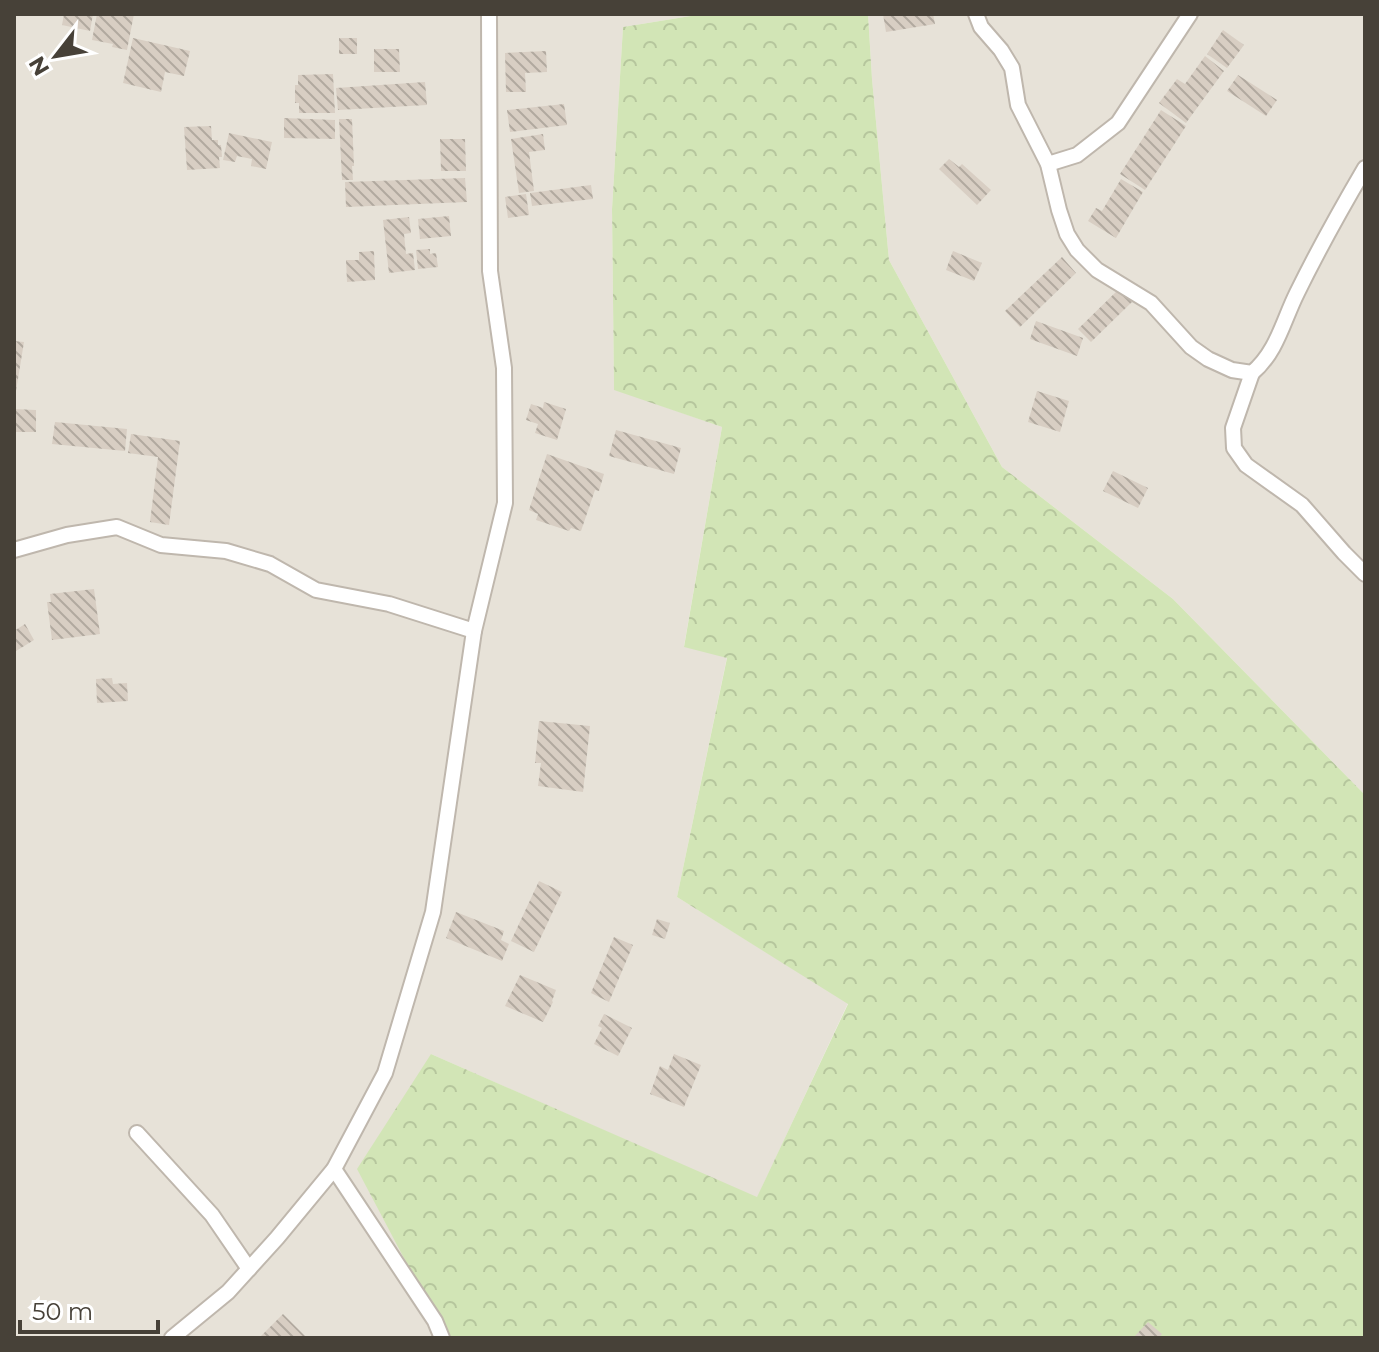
<svg xmlns="http://www.w3.org/2000/svg" width="1379" height="1352" font-family="Montserrat,sans-serif">
  <defs>
    <pattern id="forest-crowns" width="20" height="18" patternUnits="userSpaceOnUse" patternTransform="scale(2)"><rect width="20" height="18" fill="#d2e5b6"/><path d="M2 6a3 3 0 1 1 6 0M12 15a3 3 0 1 1 6 0" fill="none" stroke="#b6c69d"/></pattern>
    <pattern id="building-back-hatch" width="6" height="6" patternUnits="userSpaceOnUse" patternTransform="scale(2)"><rect width="6" height="6" fill="#d8cec3"/><path d="M-1 5l2 2M0 0l6 6M5-1l2 2" fill="none" stroke="#b1a99f"/></pattern>
  </defs>
  <rect width="100%" height="100%" fill="#f4f0ea"/>
  <!-- residential -->
  <g fill="#e7e2d8">
    <polygon points="14,14 703,14 623,27 612,209 614,389 722,427 684,646 727,657 677,897 848,1003 757,1198 431,1054 446,1338 14,1338"/>
    <polygon points="868,14 1365,14 1365,795 1173,599 1002,467 889,260 872,79"/>
  </g>
  <!-- forest -->
  <polygon fill="url(#forest-crowns)" points="703,14 868,14 872,79 889,260 1002,467 1173,599 1365,795 1365,1338 446,1338 357,1169 431,1054 757,1197 848,1004 677,897 727,658 684,647 722,427 614,390 612,209 623,27"/>
  <!-- building -->
  <g fill="url(#building-back-hatch)">
    <polygon points="64,14 93,14 90,31 62,25"/>
    <polygon points="97,14 134,14 127,50 112,47 113,44 92,40"/>
    <polygon points="883,14 933,14 935,24 886,32"/>
    <polygon points="1223,30 1244,45 1227,68 1207,54"/>
    <polygon points="133,38 190,51 184,76 165,72 161,92 123,83"/>
    <rect x="339" y="38" width="18" height="16"/>
    <polygon points="374,49 399,49 400,72 374,72"/>
    <polygon points="546,51 547,72 525,73 526,92 506,92 505,53"/>
    <polygon points="1205,56 1224,71 1186,123 1159,103 1177,79 1185,84"/>
    <polygon points="333,74 335,113 299,113 299,103 295,103 295,85 298,85 298,75"/>
    <polygon points="1238,75 1277,100 1266,116 1227,91"/>
    <polygon points="425,82 427,105 338,110 336,88"/>
    <polygon points="564,104 567,125 510,132 507,110"/>
    <polygon points="1161,110 1186,126 1145,190 1120,174"/>
    <polygon points="284,118 335,120 335,139 284,138"/>
    <polygon points="339,119 352,119 354,166 352,166 353,180 342,180"/>
    <polygon points="211,126 212,140 218,140 218,145 221,145 222,157 219,157 220,168 187,170 184,127"/>
    <polygon points="229,133 272,142 266,169 251,166 252,159 237,156 235,162 223,160"/>
    <polygon points="543,134 545,150 529,152 534,191 519,193 511,139"/>
    <polygon points="440,139 465,139 466,171 441,171"/>
    <polygon points="949,159 959,167 962,164 991,190 977,205 939,169"/>
    <polygon points="465,178 467,202 346,207 345,182"/>
    <polygon points="1121,179 1143,192 1116,238 1088,221 1096,208 1102,211"/>
    <polygon points="591,185 593,199 532,206 530,193"/>
    <polygon points="526,194 529,215 508,218 505,197"/>
    <polygon points="449,216 451,236 420,239 418,219"/>
    <polygon points="409,217 411,233 404,234 406,254 413,253 415,270 389,273 383,220"/>
    <polygon points="430,249 430,254 436,253 438,267 418,269 416,250"/>
    <polygon points="374,251 375,280 347,282 346,260 359,260 359,252"/>
    <polygon points="953,251 982,263 974,281 946,270"/>
    <polygon points="1062,257 1076,273 1020,327 1005,311"/>
    <polygon points="1120,288 1133,301 1091,342 1078,329"/>
    <polygon points="1036,321 1083,338 1077,356 1030,339"/>
    <polygon points="14,341 24,342 16,391 14,391"/>
    <polygon points="1037,391 1069,401 1060,432 1028,422"/>
    <polygon points="544,402 566,409 557,440 535,433 538,424 526,420 531,404 543,408"/>
    <polygon points="14,409 36,410 36,432 14,432"/>
    <polygon points="55,422 127,429 125,451 52,444"/>
    <polygon points="616,430 681,448 674,474 609,456"/>
    <polygon points="131,434 180,441 169,525 150,522 158,457 128,453"/>
    <polygon points="547,454 604,474 599,491 595,490 581,531 571,528 569,531 536,520 538,514 529,510"/>
    <polygon points="1113,471 1148,488 1138,508 1103,491"/>
    <polygon points="94,589 100,634 52,640 47,602 51,602 50,594"/>
    <polygon points="25,624 34,640 16,651 14,631"/>
    <polygon points="112,678 113,684 127,683 128,701 97,703 96,679"/>
    <polygon points="539,721 590,726 583,792 538,786 541,763 535,763"/>
    <polygon points="539,881 562,892 534,952 511,941"/>
    <polygon points="456,912 504,931 501,940 509,944 502,961 446,938"/>
    <polygon points="657,919 670,923 665,939 652,935"/>
    <polygon points="614,937 633,945 609,1002 591,993"/>
    <polygon points="520,975 556,990 552,1001 553,1002 543,1022 505,1006"/>
    <polygon points="604,1014 632,1028 618,1056 594,1044 602,1028 598,1026"/>
    <polygon points="674,1054 701,1065 684,1107 650,1094 660,1066 668,1070"/>
    <polygon points="283,1314 307,1338 259,1338"/>
    <polygon points="1148,1322 1162,1334 1159,1338 1133,1338"/>
  </g>
  <g fill="none" stroke-linecap="round" stroke-linejoin="round">
    <!-- street casing -->
    <g stroke="#bfb7ad" stroke-width="18">
      <g id="street">
        <path d="M976,14L981,27L1001,50L1012,68L1018,105L1048,164L1059,210L1067,234L1077,250L1097,270L1151,303L1191,347L1208,359L1232,370L1252,373C1277,352 1283,321 1297,293C1318,250 1341,209 1365,168"/>
        <polyline points="1048,164 1077,155 1118,123 1190,14"/>
        <polyline points="1252,373 1233,428 1234,448 1246,465 1302,505 1344,553 1365,574"/>
        <polyline points="14,550 67,535 117,527 161,545 226,551 270,564 316,590 389,604 474,631"/>
        <polyline points="137,1133 212,1215 249,1269"/>
        <polyline points="334,1169 435,1321 442,1338"/>
        <polyline points="172,1338 228,1292 277,1238 334,1169 385,1073 433,912 474,631 505,503 504,368 490,271 489,14"/>
      </g>
    </g>
    <!-- street -->
    <use href="#street" stroke="#fff" stroke-width="14"/>
  </g>
  <!-- border -->
  <rect width="1379" height="1352" fill="none" stroke="#474138" stroke-width="32"/>
  <!-- north arrow -->
  <g transform="translate(56 56) rotate(239)" stroke="#ffffff" stroke-width="6" paint-order="stroke">
  <path d="M0-6L14 30L0 20L-14 30Z" fill="#474138"/>
  <text y="-12" font-size="22" font-weight="bold" text-anchor="middle" fill="#474138">N</text>
  </g>
  <!-- scale -->
  <path d="M20 1320v12h138v-12" fill="none" stroke="#474138" stroke-width="4"/>
  <text x="32" y="1320" font-size="24" fill="#474138" stroke="#ffffff" stroke-width="6" paint-order="stroke">50 m</text>
</svg>
